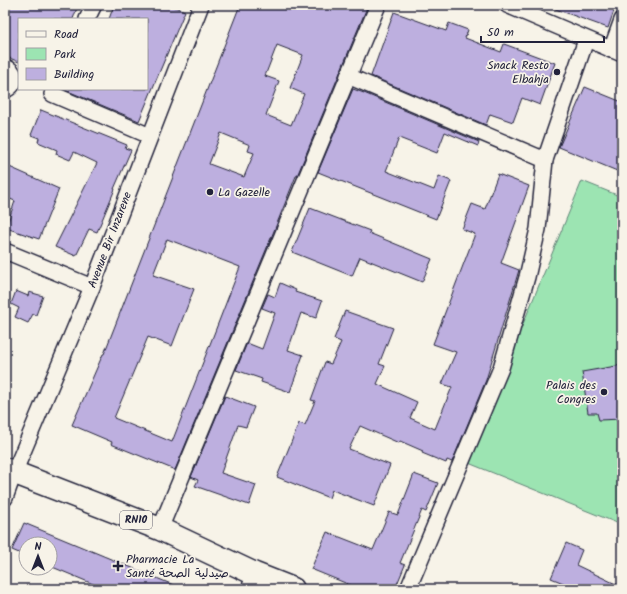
<svg xmlns="http://www.w3.org/2000/svg" width="627" height="594" font-family="Kalam,'Playpen Sans Arabic',sans-serif">
  <rect width="100%" height="100%" fill="#f7f3e8"/>
  <filter id="ink" filterUnits="userSpaceOnUse"><feTurbulence type="fractalNoise" baseFrequency=".025" numOctaves="2"/><feDisplacementMap in="SourceGraphic" scale="8" xChannelSelector="R" yChannelSelector="G"/><feConvolveMatrix kernelMatrix="1 2 1 2 8 2 1 2 1" color-interpolation-filters="sRGB"/></filter>
  <g filter="url(#ink)">
    <!-- green -->
    <polygon fill="#9ce4b2" stroke="#5f8376" points="582,181 622,197 622,525 466,462"/>
    <!-- building -->
    <g fill="#bdafdf" stroke="#22223b" fill-rule="evenodd">
      <polygon points="7,5 78,5 73,19 19,19 19,62 5,56 5,10"/>
      <polygon points="114,5 169,5 185,11 139,121 63,89 147,89 147,19 109,19"/>
      <path d="M240,5H368L297,176H296L276,226L175,470L111,444L112,442L72,425L103,354H104ZM277,45L303,55L290,88L304,94L291,125L266,115L279,81L265,76ZM221,133L250,145L248,151L254,153L244,177L209,164ZM167,239L240,267L172,442L114,418L148,337L172,346L194,289L153,275Z"/>
      <polygon points="551,5 616,5 608,28 550,7"/>
      <polygon points="394,12 446,31 449,23 468,30 465,38 501,52 504,44 555,63 540,105 522,98 513,122 490,114 486,125 371,76"/>
      <polygon points="585,87 622,102 622,173 559,147"/>
      <polygon points="353,89 364,93 479,142 478,146 445,132 437,153 399,138 386,171 434,190 439,176 451,181 436,219 318,172"/>
      <polygon points="41,110 127,145 125,148 131,150 114,189 115,189 97,232 89,229 76,256 55,247 97,163 74,152 70,160 56,154 57,150 38,142 39,138 31,135"/>
      <polygon points="5,165 59,189 39,239 6,228 15,201 5,197"/>
      <polygon points="498,174 529,186 501,263 519,270 486,380 452,462 447,460 446,463 422,453 423,451 400,441 399,443 360,426 349,449 390,465 374,506 332,490 329,498 277,477 299,423 305,425 315,401 311,400 325,362 331,364 341,342 334,339 345,311 393,328 379,364 385,366 377,384 417,402 410,418 435,429 452,387 442,384 456,352 433,344 475,234 462,229 472,204 485,209"/>
      <polygon points="310,208 370,231 369,233 432,259 422,282 360,257 352,276 292,252"/>
      <polygon points="280,283 296,290 295,292 322,301 316,318 301,313 288,350 303,355 290,392 261,382 262,379 236,370 247,343 262,349 275,313 262,308 268,294 275,297"/>
      <polygon points="16,291 28,296 29,292 43,296 36,315 33,314 28,323 15,317 19,308 11,304"/>
      <polygon points="622,365 622,419 599,420 597,413 588,413 582,372"/>
      <polygon points="225,396 254,407 246,427 238,425 221,473 256,485 249,505 195,486 198,480 191,477"/>
      <polygon points="414,474 438,483 426,512 422,510 400,563 405,565 395,589 360,589 311,569 327,532 373,550 389,512 398,515"/>
      <polygon points="24,523 183,589 105,589 50,566 50,544 26,544 26,556 12,550"/>
      <polygon points="566,543 582,550 576,565 622,587 622,589 578,589 551,578"/>
    </g>
    <g fill="none" stroke-linecap="round" stroke-linejoin="round">
      <!-- minor casing -->
      <g stroke="#22223b" stroke-width="18">
        <g id="minor">
          <polyline points="507,5 622,54"/>
          <polyline points="87,19 94,5"/>
          <polyline points="611,50 622,20"/>
          <path d="M5,67C18,71 17,86 5,90"/>
          <polyline points="348,76 545,160"/>
          <polyline points="52,94 150,136"/>
          <polyline points="5,251 92,287"/>
          <polyline points="5,498 14,473 92,287 201,5"/>
          <polyline points="160,529 378,5"/>
          <polyline points="249,589 255,574"/>
          <polyline points="408,589 501,368 527,277 538,229 545,160 586,40"/>
        </g>
      </g>
      <!-- primary casing -->
      <g stroke="#22223b" stroke-width="25">
        <polyline id="primary" points="5,469 160,529 255,574 293,589"/>
      </g>
      <!-- minor -->
      <use href="#minor" stroke="#f7f3e8" stroke-width="15"/>
      <!-- primary -->
      <use href="#primary" stroke="#f7f3e8" stroke-width="22"/>
    </g>
  </g>
  <!-- markers -->
  <g fill="#22223b" stroke="#f7f3e8" stroke-width="1.5">
    <circle cx="557" cy="72" r="4"/>
    <circle cx="210" cy="192" r="4"/>
    <circle cx="604" cy="392" r="4"/>
    <path d="M116 560h4v4h4v4h-4v4h-4v-4h-4v-4h4z"/>
  </g>
  <g text-anchor="middle" dominant-baseline="central" stroke-width="3.5" stroke-linejoin="round" paint-order="stroke">
    <!-- shield labels -->
    <rect fill="#f7f3e8" stroke="#62616f" stroke-width="1" x="120" y="511" width="32" height="18" rx="3"/>
    <g font-size="11" font-weight="bold" fill="#22223b">
      <text x="136" y="520">RN10</text>
    </g>
    <!-- poi labels -->
    <g font-size="12" fill="#22223b" stroke="#f7f3e8" text-anchor="end">
      <text x="549" y="65">Snack Resto<tspan x="549" dy="14">Elbahja</tspan></text>
      <text x="218" y="192" text-anchor="start">La Gazelle</text>
      <text x="596" y="385">Palais des<tspan x="596" dy="14">Congres</tspan></text>
      <text x="126" y="559" text-anchor="start">Pharmacie La<tspan x="126" dy="14">Santé صيدلية الصحة</tspan></text>
    </g>
    <!-- street labels -->
    <g font-size="12" fill="#22223b" stroke="#f7f3e8">
      <text transform="translate(110 240) rotate(-69)">Avenue Bir Inzarene</text>
    </g>
  </g>
  <!-- margin -->
  <rect width="627" height="594" fill="none" stroke="#f7f3e8" stroke-width="20"/>
  <rect x="10" y="10" width="607" height="574" fill="none" stroke="#22223b" stroke-width="1.5" filter="url(#ink)"/>
  <!-- legend -->
  <rect x="18" y="18" width="130" height="72" fill="#f7f3e8" stroke="#a29fa3"/>
  <rect x="26" y="31" width="20" height="6" fill="#f7f3e8" stroke="#a29fa3"/>
  <text x="54" y="38" font-size="12" fill="#22223b">Road</text>
  <rect x="26" y="48" width="20" height="12" fill="#9ce4b2" stroke="#a29fa3"/>
  <text x="54" y="58" font-size="12" fill="#22223b">Park</text>
  <rect x="26" y="68" width="20" height="12" fill="#bdafdf" stroke="#a29fa3"/>
  <text x="54" y="78" font-size="12" fill="#22223b">Building</text>
  <!-- north arrow -->
  <g transform="translate(38 556)"><circle r="19" fill="#f7f3e8" stroke="#a29fa3"/>
  <path d="M0-3L7 15L0 10L-7 15Z" fill="#22223b"/>
  <text y="-6" font-size="11" font-weight="bold" text-anchor="middle" fill="#22223b">N</text>
  </g>
  <!-- scale -->
  <path d="M481 36v6h123v-6" fill="none" stroke="#22223b" stroke-width="2"/>
  <text x="487" y="36" font-size="12" fill="#22223b" stroke="#f7f3e8" stroke-width="3" paint-order="stroke">50 m</text>
</svg>
